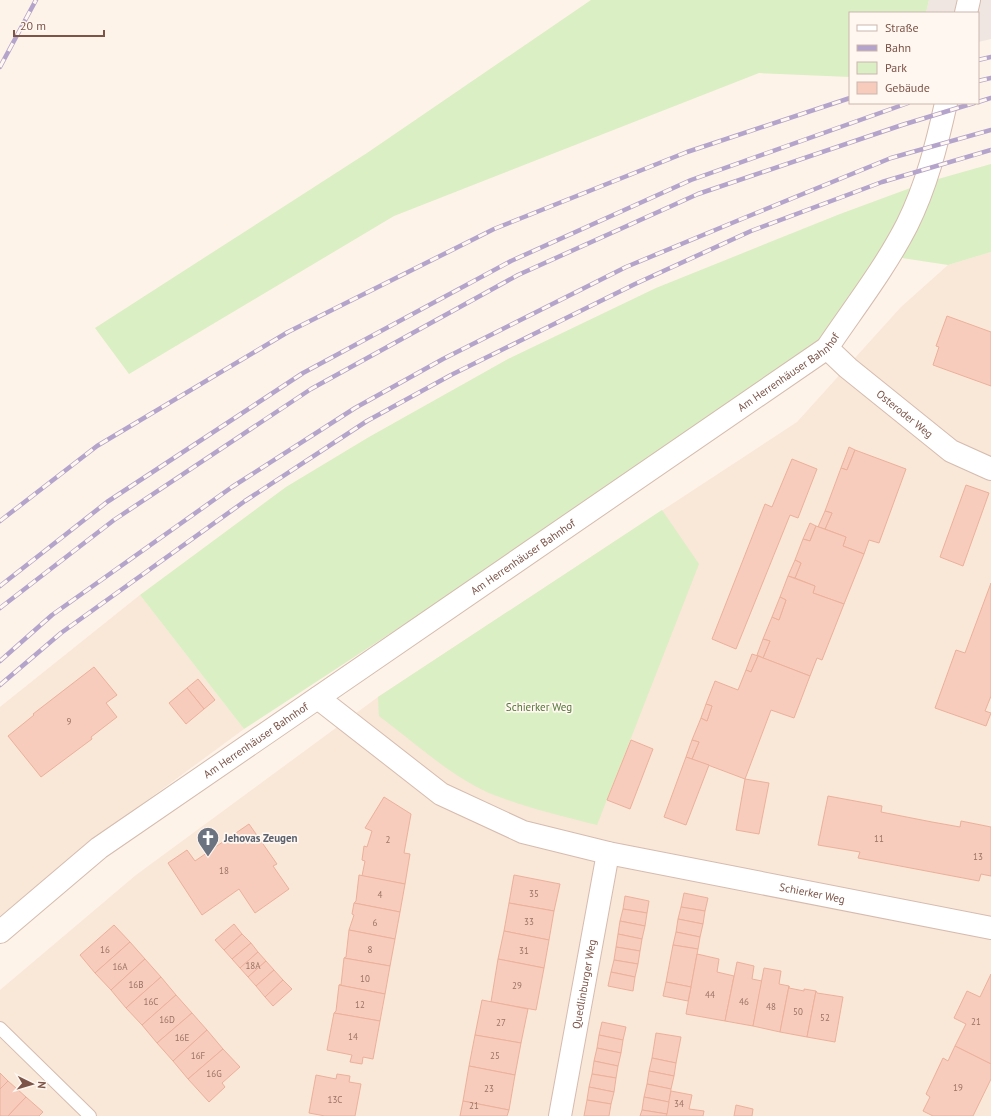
<svg xmlns="http://www.w3.org/2000/svg" width="991" height="1116" font-family="'PT Sans',sans-serif">
  <rect width="100%" height="100%" fill="#fef3e8"/>
  <!-- residential -->
  <g fill="#f9e7d8">
    <polygon points="991,252 991,1116 0,1116 0,990 136,875 378,697 797,422 901,307 948,265"/>
    <polygon points="140,595 244,729 93,840 0,916 0,707"/>
  </g>
  <!-- industrial -->
  <polygon fill="#efe6e1" points="929,0 991,0 991,39 978,42 978,13 926,13"/>
  <!-- green -->
  <g fill="#daefc3">
    <polygon points="591,0 929,0 926,13 850,13 850,77 759,73 394,216 129,374 95,328 367,153"/>
    <polygon points="991,164 991,252 948,265 889,256 827,348 244,729 140,595 286,487 369,437 508,359 656,288 840,214 924,183"/>
    <path d="M662,510L699,564L597,825C561,816 524,807 489,793C449,775 414,742 379,716L378,697Z"/>
  </g>
  <!-- building -->
  <g fill="#f7ccbc" stroke="#ecb09a">
    <polygon points="947,316 991,332 991,386 933,365 939,347 936,346"/>
    <polygon points="849,447 855,450 847,470 841,468"/>
    <polygon points="855,450 906,469 879,543 869,540 864,554 843,546 846,537 825,529 832,513 825,511 841,468 847,470"/>
    <polygon points="792,459 817,469 798,518 790,515 736,649 712,639 765,504 772,507"/>
    <polygon points="966,485 989,493 963,566 940,557"/>
    <polygon points="825,511 832,513 825,529 818,527"/>
    <polygon points="810,523 816,526 810,541 803,539"/>
    <polygon points="816,526 846,537 843,546 864,554 844,604 813,593 815,586 795,578 801,563 795,560 803,539 810,541"/>
    <polygon points="795,560 801,563 795,578 788,576"/>
    <polygon points="788,576 815,586 813,593 844,604 822,660 817,658 810,676 763,658 770,641 763,639 772,617 779,620 786,600 780,597"/>
    <polygon points="991,583 991,696 985,711 991,713 986,726 935,708 956,650 965,653"/>
    <polygon points="780,597 786,600 779,620 772,617"/>
    <polygon points="763,639 770,641 763,658 757,655"/>
    <polygon points="752,654 758,656 751,672 746,670"/>
    <polygon points="758,656 810,676 794,718 771,710 745,779 692,759 699,742 692,740 701,718 707,721 712,706 706,704 715,681 738,690 746,670 751,672"/>
    <polygon points="94,667 117,695 106,703 117,717 91,737 92,739 41,777 8,736 34,715 33,714"/>
    <polygon points="198,679 215,700 204,709 187,688"/>
    <polygon points="187,688 204,709 186,724 169,703"/>
    <polygon points="706,704 712,706 707,721 701,718"/>
    <polygon points="631,740 653,749 630,809 607,800"/>
    <polygon points="692,740 699,742 692,759 686,757"/>
    <polygon points="686,757 709,765 686,825 664,817"/>
    <polygon points="745,779 769,783 759,834 736,830"/>
    <polygon points="828,796 882,806 881,812 932,822 960,827 961,821 991,827 991,876 981,874 979,881 858,858 860,852 818,845"/>
    <polygon points="384,797 411,814 404,853 410,854 405,884 362,876 365,861 362,860 364,846 367,847 372,831 365,828"/>
    <polygon points="249,824 277,864 273,866 289,889 255,913 239,889 202,915 168,863 187,850 195,861"/>
    <polygon points="359,875 405,884 400,912 354,903 356,901"/>
    <polygon points="514,875 560,884 554,911 509,903"/>
    <polygon points="684,893 708,898 705,911 681,907"/>
    <polygon points="625,896 649,901 647,913 623,909"/>
    <polygon points="354,903 400,912 395,939 349,930 354,915 352,914"/>
    <polygon points="509,903 554,911 549,940 504,931"/>
    <polygon points="681,907 705,911 703,924 678,919"/>
    <polygon points="623,909 647,913 645,926 620,921"/>
    <polygon points="678,919 703,924 700,937 676,932"/>
    <polygon points="620,921 645,926 642,939 618,934"/>
    <polygon points="234,924 242,934 224,950 215,940"/>
    <polygon points="114,925 130,942 95,973 80,955"/>
    <polygon points="349,930 395,939 390,966 344,958 346,957"/>
    <polygon points="504,931 549,940 544,968 498,959"/>
    <polygon points="676,932 700,937 698,949 673,945"/>
    <polygon points="242,934 251,943 232,959 224,950"/>
    <polygon points="618,934 642,939 640,951 616,947"/>
    <polygon points="130,942 145,959 111,990 95,973"/>
    <polygon points="251,943 258,952 240,968 232,959"/>
    <polygon points="673,945 698,949 691,987 666,982"/>
    <polygon points="616,947 640,951 638,964 614,960"/>
    <polygon points="258,952 266,961 248,977 240,968"/>
    <polygon points="697,954 719,959 717,972 734,976 725,1021 686,1014"/>
    <polygon points="344,958 390,966 385,994 339,985 341,985"/>
    <polygon points="145,959 161,977 126,1008 111,990"/>
    <polygon points="498,959 544,968 536,1010 491,1002"/>
    <polygon points="614,960 638,964 635,977 611,972"/>
    <polygon points="266,961 274,970 256,986 248,977"/>
    <polygon points="737,962 754,966 752,979 762,981 753,1026 725,1021"/>
    <polygon points="764,968 781,971 779,984 789,986 780,1032 753,1026"/>
    <polygon points="274,970 283,980 265,997 256,986"/>
    <polygon points="611,972 635,977 633,991 608,986"/>
    <polygon points="991,974 991,1064 955,1046 966,1024 954,1018 967,991 980,997"/>
    <polygon points="161,977 176,995 142,1025 126,1008"/>
    <polygon points="283,980 292,989 273,1006 265,997"/>
    <polygon points="666,982 691,987 688,1001 663,996"/>
    <polygon points="339,985 385,994 380,1021 334,1013 336,1011"/>
    <polygon points="789,986 789,988 804,991 804,989 816,991 807,1037 780,1032"/>
    <polygon points="816,991 817,993 843,997 835,1042 807,1037"/>
    <polygon points="176,995 192,1013 157,1043 142,1025"/>
    <polygon points="482,1000 528,1009 521,1043 475,1035"/>
    <polygon points="192,1013 207,1030 173,1061 157,1043"/>
    <polygon points="334,1013 380,1021 373,1059 363,1057 362,1064 350,1062 352,1055 327,1050"/>
    <polygon points="602,1022 626,1027 623,1040 599,1035"/>
    <polygon points="207,1030 223,1049 188,1079 173,1061"/>
    <polygon points="656,1033 681,1037 676,1063 652,1058"/>
    <polygon points="475,1035 521,1043 515,1075 469,1066"/>
    <polygon points="599,1035 623,1040 621,1053 597,1048"/>
    <polygon points="955,1046 991,1064 991,1079 973,1116 933,1116 923,1111 930,1097 926,1094 943,1058 948,1061"/>
    <polygon points="597,1048 621,1053 618,1066 594,1061"/>
    <polygon points="223,1049 240,1067 222,1083 225,1087 209,1102 188,1079"/>
    <polygon points="652,1058 676,1063 674,1076 649,1071"/>
    <polygon points="594,1061 618,1066 616,1078 592,1074"/>
    <polygon points="469,1066 515,1075 509,1110 463,1101"/>
    <polygon points="649,1071 674,1076 671,1089 647,1084"/>
    <polygon points="0,1073 8,1081 0,1089"/>
    <polygon points="337,1074 350,1076 349,1082 361,1084 355,1116 325,1116 309,1113 316,1075 336,1079"/>
    <polygon points="592,1074 616,1078 614,1092 589,1087"/>
    <polygon points="8,1081 26,1097 8,1116 0,1116 0,1089"/>
    <polygon points="647,1084 671,1089 669,1102 644,1097"/>
    <polygon points="589,1087 614,1092 611,1104 587,1100"/>
    <polygon points="671,1091 692,1095 689,1109 704,1111 703,1116 666,1116"/>
    <polygon points="26,1097 43,1112 39,1116 8,1116"/>
    <polygon points="644,1097 669,1102 667,1114 642,1110"/>
    <polygon points="587,1100 611,1104 609,1116 584,1116"/>
    <polygon points="463,1101 509,1110 507,1116 460,1116"/>
    <polygon points="736,1105 753,1109 752,1116 734,1116"/>
    <polygon points="642,1110 667,1114 666,1116 640,1116"/>
  </g>
  <g fill="none" stroke-linecap="round" stroke-linejoin="round">
    <!-- lane casing -->
    <g stroke="#d5bbae" stroke-width="14">
      <polyline id="lane" points="0,1028 90,1116"/>
    </g>
    <!-- street casing -->
    <g stroke="#d5bbae" stroke-width="24">
      <g id="street">
        <polyline points="966,13 969,0"/>
        <path id="s1" d="M827,348L848,368L951,451L991,469"/>
        <path id="s2" d="M318,698L441,794L523,832L608,853L991,928"/>
        <path id="s3" d="M0,932L99,848L827,348C854,308 885,268 907,225C926,187 937,144 946,103"/>
        <path id="s4" d="M560,1116L608,853"/>
      </g>
    </g>
    <!-- lane -->
    <use href="#lane" stroke="#fff" stroke-width="12"/>
    <!-- street -->
    <use href="#street" stroke="#fff" stroke-width="22"/>
    <!-- rail casing -->
    <g stroke="#b4a3cb" stroke-width="4.5">
      <g id="rail">
        <polyline points="978,60 991,57"/>
        <polyline points="0,67 36,0"/>
        <polyline points="978,81 991,78"/>
        <polyline points="978,102 991,98"/>
        <polyline points="0,521 97,446 288,332 494,229 687,152 850,98"/>
        <polyline points="0,586 107,502 303,373 511,261 691,180 908,103"/>
        <polyline points="0,608 114,520 311,389 518,275 698,194 902,125 974,103"/>
        <polyline points="0,661 52,615 232,487 355,408 443,359 626,267 744,218 891,158 991,130"/>
        <polyline points="0,685 61,633 245,501 367,421 451,375 635,284 751,231 882,182 991,150"/>
      </g>
    </g>
    <!-- rail -->
    <use href="#rail" stroke="#fff7f0" stroke-width="3" stroke-dasharray="9" stroke-linecap="butt"/>
  </g>
  <!-- icons -->
  <defs>
    <g id="church-pin" transform="scale(1.15)"><path d="M0 17L-7.5 6A9.5 9.5 0 1 1 7.5 6Z" fill="#6b7280" stroke="#fff7f0"/><path d="M-1.2-6h2.4v3.5h3.3v2.4h-3.3V6h-2.4V-.1h-3.3v-2.4h3.3Z" fill="#fff"/></g>
  </defs>
  <g fill-rule="evenodd">
    <use href="#church-pin" x="208" y="838"/>
  </g>
  <g text-anchor="middle" dominant-baseline="central" stroke-width="3.5" stroke-linejoin="round" paint-order="stroke">
    <!-- number labels -->
    <g font-size="9" fill="#9b7265">
      <text x="69" y="721">9</text>
      <text x="879" y="838">11</text>
      <text x="388" y="839">2</text>
      <text x="978" y="856">13</text>
      <text x="224" y="870">18</text>
      <text x="534" y="893">35</text>
      <text x="380" y="894">4</text>
      <text x="529" y="921">33</text>
      <text x="375" y="922">6</text>
      <text x="105" y="949">16</text>
      <text x="370" y="949">8</text>
      <text x="524" y="950">31</text>
      <text x="253" y="965">18A</text>
      <text x="120" y="966">16A</text>
      <text x="365" y="978">10</text>
      <text x="136" y="984">16B</text>
      <text x="517" y="985">29</text>
      <text x="710" y="994">44</text>
      <text x="151" y="1001">16C</text>
      <text x="744" y="1001">46</text>
      <text x="360" y="1004">12</text>
      <text x="771" y="1006">48</text>
      <text x="798" y="1011">50</text>
      <text x="825" y="1017">52</text>
      <text x="167" y="1019">16D</text>
      <text x="976" y="1021">21</text>
      <text x="501" y="1022">27</text>
      <text x="353" y="1036">14</text>
      <text x="182" y="1037">16E</text>
      <text x="198" y="1055">16F</text>
      <text x="495" y="1055">25</text>
      <text x="214" y="1073">16G</text>
      <text x="958" y="1087">19</text>
      <text x="489" y="1088">23</text>
      <text x="335" y="1099">13C</text>
      <text x="679" y="1103">34</text>
      <text x="474" y="1105">21</text>
    </g>
    <!-- street labels -->
    <g font-size="11" fill="#7c5448" stroke="#fff7f0">
      <text stroke="none"><textPath href="#s3" startOffset="968">Am Herrenhäuser Bahnhof</textPath></text>
      <text stroke="none"><textPath href="#s1" startOffset="102">Osteroder Weg</textPath></text>
      <text stroke="none"><textPath href="#s3" startOffset="644">Am Herrenhäuser Bahnhof</textPath></text>
      <text stroke="none"><textPath href="#s3" startOffset="320">Am Herrenhäuser Bahnhof</textPath></text>
      <text stroke="none"><textPath href="#s2" startOffset="542">Schierker Weg</textPath></text>
      <text stroke="none"><textPath href="#s4" startOffset="134">Quedlinburger Weg</textPath></text>
    </g>
    <!-- park labels -->
    <g font-size="11" fill="#537739" stroke="#fff7f0">
      <text x="539" y="707">Schierker Weg</text>
    </g>
    <!-- worship labels -->
    <g font-size="11" font-weight="bold" fill="#5b616d" stroke="#fff7f0" text-anchor="start">
      <text x="224" y="838">Jehovas Zeugen</text>
    </g>
  </g>
  <!-- legend -->
  <rect x="849" y="12" width="130" height="92" fill="#fff7f0" stroke="#cbb6ad"/>
  <rect x="857" y="25" width="20" height="6" fill="#ffffff" stroke="#cbb6ad"/>
  <text x="885" y="32" font-size="12" fill="#7c5448">Straße</text>
  <rect x="857" y="45" width="20" height="6" fill="#b4a3cb" stroke="#cbb6ad"/>
  <text x="885" y="52" font-size="12" fill="#7c5448">Bahn</text>
  <rect x="857" y="62" width="20" height="12" fill="#daefc3" stroke="#cbb6ad"/>
  <text x="885" y="72" font-size="12" fill="#7c5448">Park</text>
  <rect x="857" y="82" width="20" height="12" fill="#f7ccbc" stroke="#cbb6ad"/>
  <text x="885" y="92" font-size="12" fill="#7c5448">Gebäude</text>
  <!-- north arrow -->
  <g transform="translate(32 1084) rotate(95)" stroke="#fff7f0" stroke-width="3" paint-order="stroke">
  <path d="M0-3L7 15L0 10L-7 15Z" fill="#7c5448"/>
  <text y="-6" font-size="11" font-weight="bold" text-anchor="middle" fill="#7c5448">N</text>
  </g>
  <!-- scale -->
  <path d="M14 30v6h90v-6" fill="none" stroke="#7c5448" stroke-width="2"/>
  <text x="20" y="30" font-size="12" fill="#7c5448" stroke="#fff7f0" stroke-width="3" paint-order="stroke">20 m</text>
</svg>
